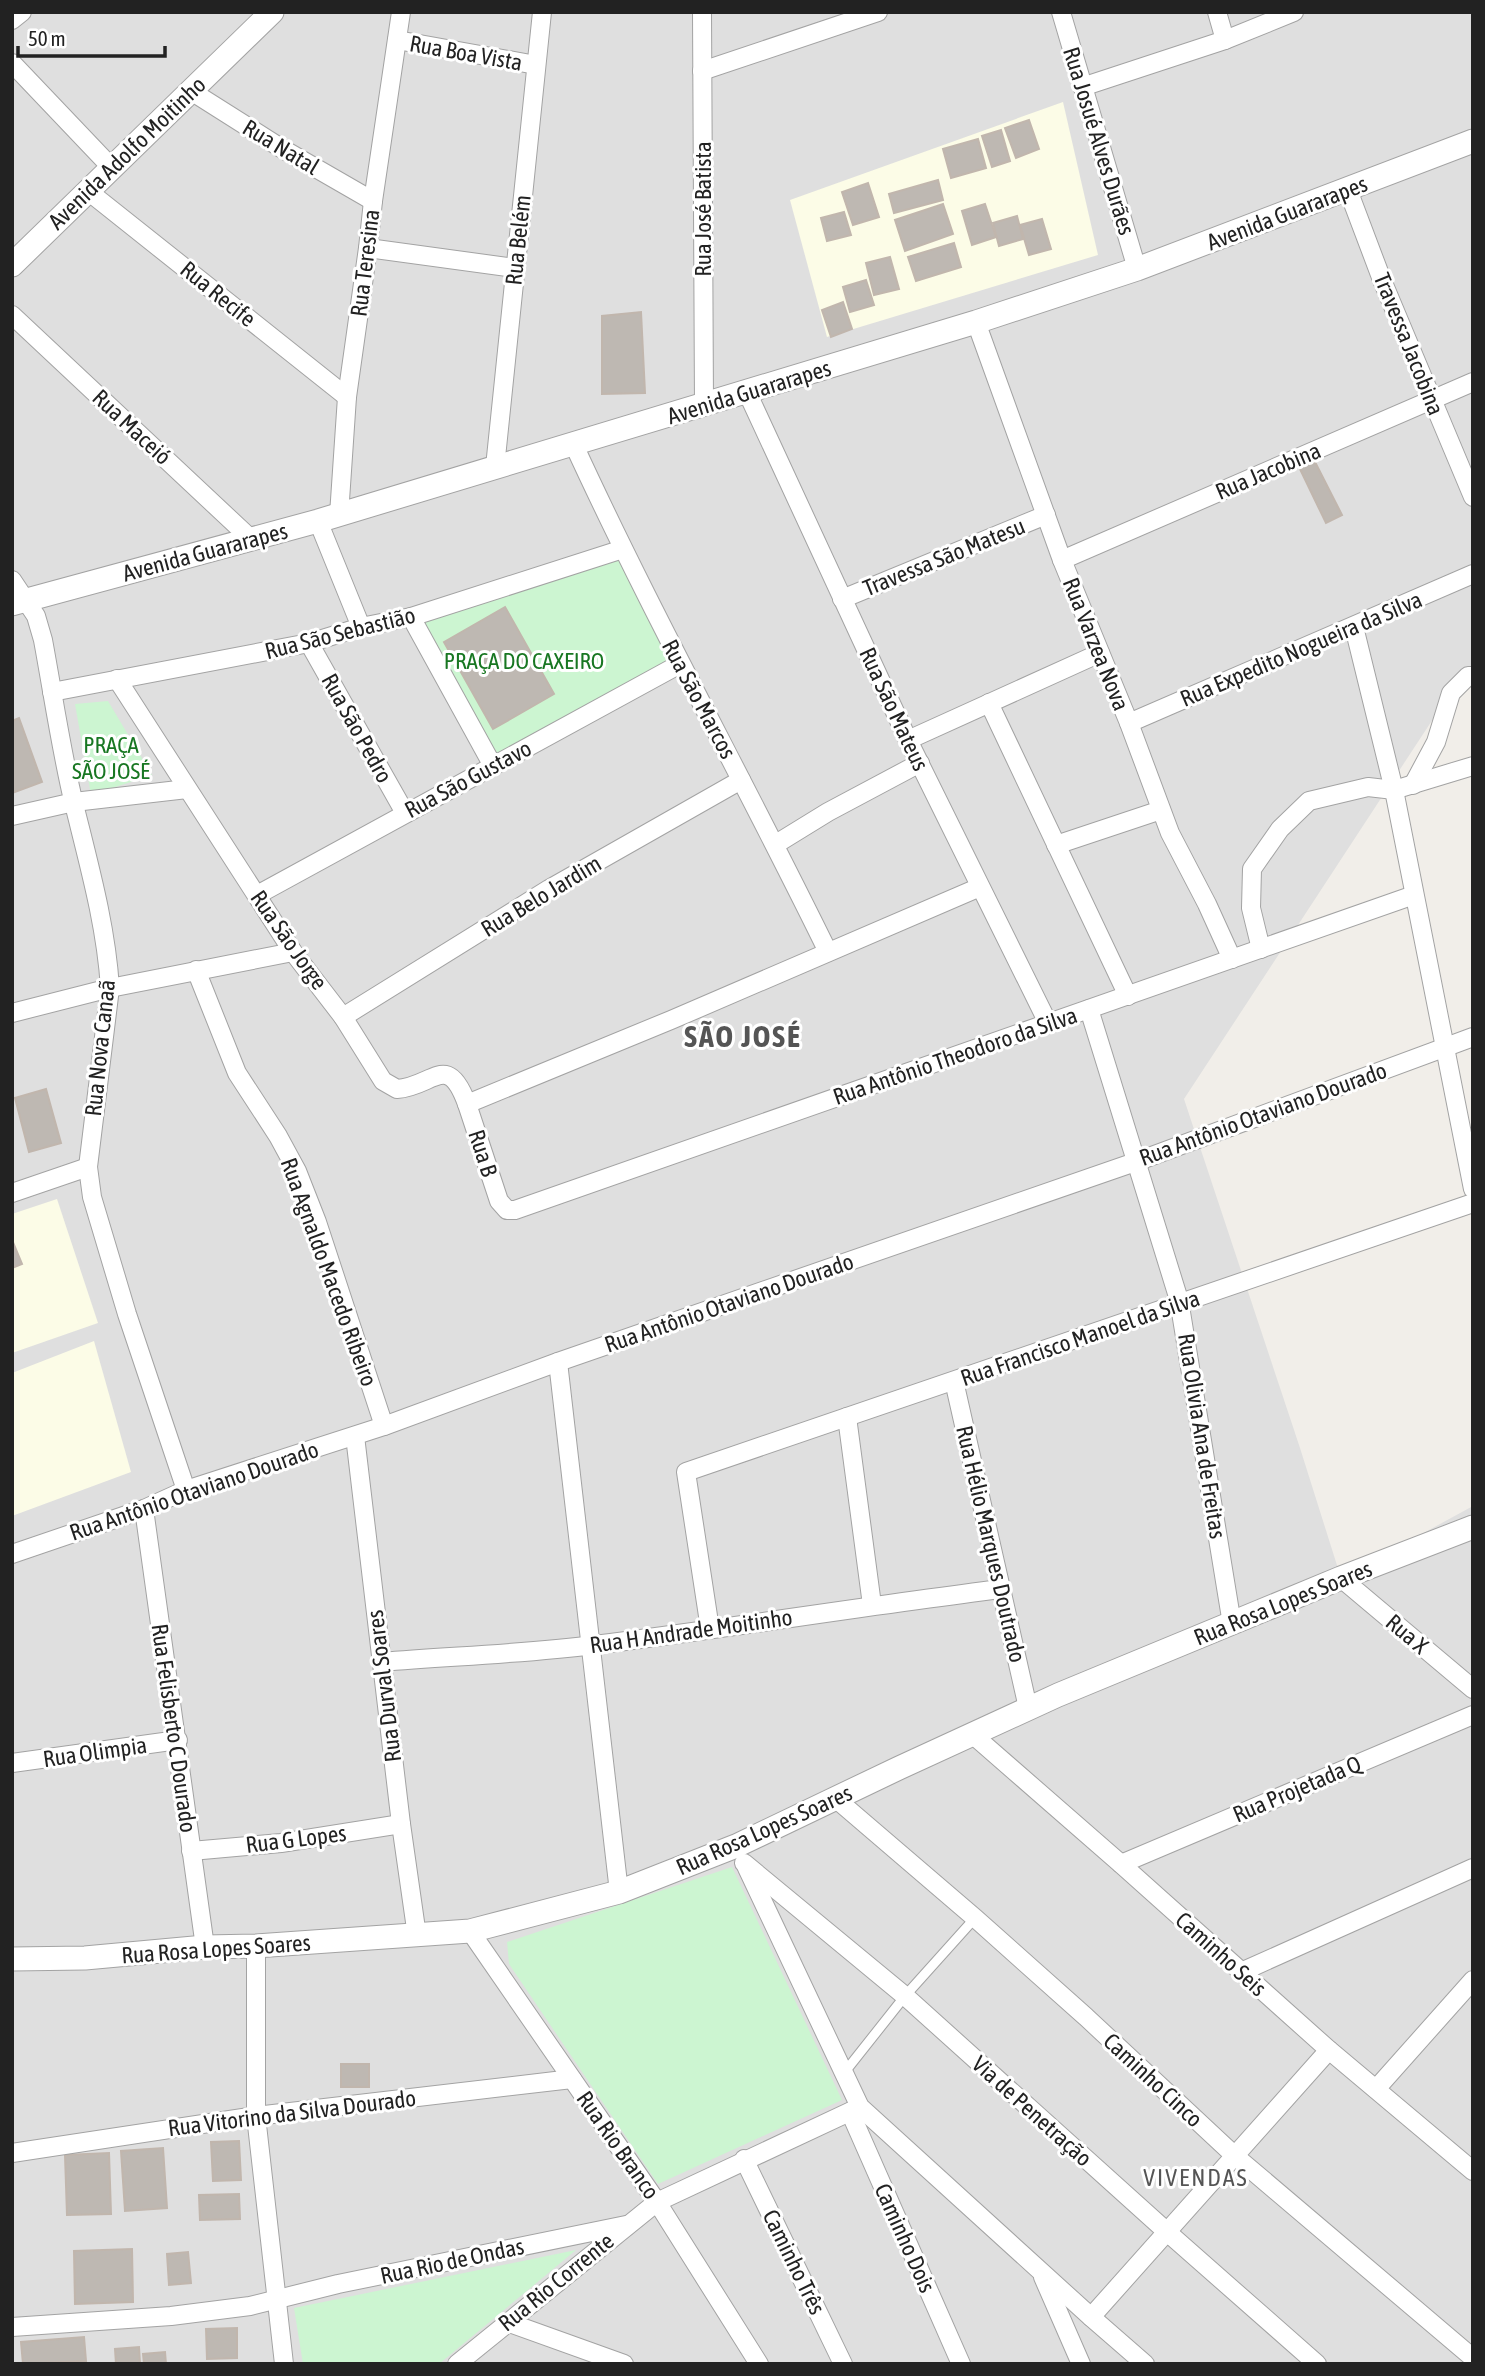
<svg xmlns="http://www.w3.org/2000/svg" width="1485" height="2376" font-family="'Asap Condensed',sans-serif">
  <rect width="100%" height="100%" fill="#f1eee9"/>
  <!-- residential -->
  <polygon fill="#dfdfdf" points="12,12 1473,12 1473,681 1450,693 1184,1099 1300,1448 1341,1578 1473,1506 1473,2364 12,2364"/>
  <!-- education -->
  <g fill="#fcfce7">
    <polygon points="1063,102 1098,255 827,337 790,200"/>
    <polygon points="57,1199 98,1323 12,1353 12,1214"/>
    <polygon points="94,1341 131,1472 12,1516 12,1373"/>
  </g>
  <!-- park -->
  <g fill="#ccf5d1">
    <polygon points="621,553 676,662 494,760 418,620"/>
    <polygon points="108,701 152,775 91,795 75,704"/>
    <polygon points="732,1867 842,2100 658,2184 509,1964 507,1942"/>
    <polygon points="576,2250 439,2364 303,2364 294,2308"/>
  </g>
  <!-- building -->
  <g fill="#beb8b2" stroke="#c1b6ad" stroke-width="2">
    <polygon points="1029,120 1039,149 1016,158 1005,128"/>
    <polygon points="1001,130 1010,161 992,167 982,136"/>
    <polygon points="978,139 986,168 951,178 943,149"/>
    <polygon points="938,180 943,200 894,213 889,194"/>
    <polygon points="868,183 879,217 853,225 842,192"/>
    <polygon points="943,204 953,234 905,251 895,220"/>
    <polygon points="985,204 996,237 972,245 962,211"/>
    <polygon points="844,212 851,235 827,241 821,218"/>
    <polygon points="1017,216 1023,239 999,246 993,223"/>
    <polygon points="1042,219 1051,249 1029,255 1020,225"/>
    <polygon points="954,243 961,267 916,281 908,257"/>
    <polygon points="890,257 899,289 874,295 866,263"/>
    <polygon points="866,280 874,305 850,312 843,287"/>
    <polygon points="843,302 852,329 831,337 822,310"/>
    <polygon points="641,312 645,393 602,394 602,316"/>
    <polygon points="1314,460 1342,515 1326,523 1299,467"/>
    <polygon points="505,607 554,694 493,729 444,642"/>
    <polygon points="19,718 42,782 12,793 12,721"/>
    <polygon points="46,1089 61,1143 29,1152 15,1098"/>
    <polygon points="12,1240 22,1264 12,1268"/>
    <rect x="341" y="2064" width="28" height="23"/>
    <polygon points="239,2141 241,2180 213,2181 211,2142"/>
    <polygon points="163,2148 167,2208 125,2211 121,2151"/>
    <polygon points="109,2153 111,2214 67,2215 65,2155"/>
    <polygon points="239,2194 240,2219 200,2220 199,2195"/>
    <polygon points="132,2249 133,2302 75,2304 74,2251"/>
    <polygon points="188,2252 191,2283 169,2285 167,2254"/>
    <polygon points="237,2328 237,2358 207,2359 206,2329"/>
    <polygon points="84,2337 86,2361 23,2364 21,2342"/>
    <polygon points="139,2347 140,2364 116,2364 115,2349"/>
    <polygon points="165,2352 166,2364 144,2364 143,2354"/>
  </g>
  <g fill="none" stroke-linecap="round" stroke-linejoin="round">
    <!-- service casing -->
    <g stroke="#a3a3a3" stroke-width="11">
      <polyline id="service" points="844,2073 905,1996 975,1918"/>
    </g>
    <!-- minor casing -->
    <g stroke="#a3a3a3" stroke-width="20">
      <g id="minor">
        <polyline points="702,12 704,405"/>
        <polyline points="1061,12 1137,269"/>
        <polyline points="1217,12 1225,40"/>
        <polyline points="12,20 22,12"/>
        <polyline points="397,40 536,65"/>
        <polyline points="12,63 111,167"/>
        <polyline points="702,71 878,12"/>
        <polyline points="1082,87 1225,40 1294,12"/>
        <polyline points="191,91 281,148 373,201"/>
        <polyline points="1348,190 1382,280 1473,497"/>
        <polyline points="88,191 347,397"/>
        <polyline points="368,248 515,268"/>
        <polyline points="12,315 251,539"/>
        <polyline points="976,322 1062,560 1129,723 1170,833 1207,904 1232,959"/>
        <polyline points="747,392 908,740 1048,1023"/>
        <path d="M574,445C653,617 745,782 828,952"/>
        <polyline points="495,467 542,12"/>
        <polyline points="339,515 347,397 368,248 373,201 401,12"/>
        <polyline points="318,521 361,627"/>
        <polyline points="1062,560 1473,382"/>
        <path d="M12,580L36,616L43,640C53,694 61,750 74,804C89,865 106,925 110,988L88,1167L92,1197L127,1314L186,1490"/>
        <polyline points="842,599 1046,515"/>
        <polyline points="411,617 493,766"/>
        <polyline points="1354,627 1394,790 1473,1189"/>
        <polyline points="309,643 405,813"/>
        <path d="M117,679L293,952L343,1017L383,1081L397,1089C433,1087 447,1050 467,1104L671,1020L980,887"/>
        <polyline points="52,692 309,643 361,627 411,617 623,549"/>
        <polyline points="989,703 1128,996"/>
        <polyline points="1129,723 1473,574"/>
        <polyline points="908,740 1100,653"/>
        <polyline points="1413,785 1436,742 1451,693 1468,676 1473,676"/>
        <polyline points="12,816 74,802 187,789"/>
        <polyline points="776,844 828,812 920,763"/>
        <polyline points="1056,845 1161,810"/>
        <polyline points="257,895 680,664"/>
        <polyline points="1261,949 1251,908 1252,869 1280,829 1309,801 1368,787 1394,790 1473,766"/>
        <polyline points="196,970 237,1073 278,1136 297,1171 317,1222 384,1426"/>
        <polyline points="1089,1009 1179,1300 1232,1624"/>
        <polyline points="12,1013 110,988 293,952"/>
        <polyline points="343,1017 549,889 741,780"/>
        <polyline points="467,1104 499,1201 507,1210 515,1210 1414,895"/>
        <polyline points="12,1193 88,1167"/>
        <polyline points="558,1362 619,1892"/>
        <polyline points="954,1381 1028,1708"/>
        <polyline points="847,1417 872,1605"/>
        <polyline points="355,1436 401,1824 417,1936"/>
        <polyline points="144,1509 205,1947"/>
        <polyline points="12,1554 144,1509 186,1490 384,1426 558,1362 1141,1160 1473,1037"/>
        <polyline points="1341,1578 1473,1689"/>
        <polyline points="710,1629 686,1472 1473,1203"/>
        <path d="M381,1662C452,1656 523,1654 594,1645C730,1628 865,1606 1001,1589"/>
        <polyline points="972,1734 1121,1864 1329,2050 1473,2171"/>
        <polyline points="12,1763 178,1740"/>
        <polyline points="835,1798 975,1918 1086,2017 1235,2156 1473,2358"/>
        <polyline points="191,1851 281,1843 401,1824"/>
        <polyline points="744,1863 905,1996 1166,2231 1317,2364"/>
        <polyline points="1121,1864 1473,1715"/>
        <polyline points="747,1868 860,2107 1091,2317 1145,2364"/>
        <polyline points="470,1931 657,2202 759,2364"/>
        <polyline points="256,1946 256,2116 284,2364"/>
        <polyline points="1241,1972 1473,1868"/>
        <polyline points="1376,2089 1473,1980"/>
        <polyline points="850,2112 961,2364"/>
        <polyline points="12,2153 256,2116 572,2079"/>
        <polyline points="744,2159 843,2364"/>
        <polyline points="1043,2277 1081,2364"/>
        <polyline points="1091,2317 1329,2050"/>
        <polyline points="507,2322 624,2364"/>
        <polyline points="12,2327 171,2316 250,2306 338,2284 626,2225"/>
        <polyline points="457,2364 657,2202 860,2107"/>
      </g>
    </g>
    <!-- tertiary casing -->
    <g stroke="#a3a3a3" stroke-width="25">
      <g id="tertiary">
        <polyline points="12,265 272,12"/>
        <polyline points="12,604 318,521 976,322 1137,269 1473,141"/>
        <polyline points="12,1959 85,1958 205,1947 256,1946 470,1931 619,1892 736,1846 899,1768 1058,1695 1341,1578 1473,1527"/>
      </g>
    </g>
    <!-- service -->
    <use href="#service" stroke="#fff" stroke-width="9"/>
    <!-- minor -->
    <use href="#minor" stroke="#fff" stroke-width="18"/>
    <!-- tertiary -->
    <use href="#tertiary" stroke="#fff" stroke-width="23"/>
  </g>
  <g text-anchor="middle" dominant-baseline="central" stroke-width="6" stroke-linejoin="round" paint-order="stroke">
    <!-- street labels -->
    <g font-size="23" fill="#222" stroke="#fff">
      <text transform="translate(466 53) rotate(10)">Rua Boa Vista</text>
      <text transform="translate(1099 141) rotate(73)">Rua Josué Alves Durães</text>
      <text transform="translate(281 147) rotate(31)">Rua Natal</text>
      <text transform="translate(127 153) rotate(-44)">Avenida Adolfo Moitinho</text>
      <text transform="translate(703 209) rotate(-90)">Rua José Batista</text>
      <text transform="translate(1287 213) rotate(-21)">Avenida Guararapes</text>
      <text transform="translate(518 240) rotate(-84)">Rua Belém</text>
      <text transform="translate(365 263) rotate(-83)">Rua Teresina</text>
      <text transform="translate(218 294) rotate(39)">Rua Recife</text>
      <text transform="translate(1409 344) rotate(68)">Travessa Jacobina</text>
      <text transform="translate(749 392) rotate(-17)">Avenida Guararapes</text>
      <text transform="translate(132 427) rotate(43)">Rua Maceió</text>
      <text transform="translate(1268 471) rotate(-23)">Rua Jacobina</text>
      <text transform="translate(205 552) rotate(-15)">Avenida Guararapes</text>
      <text transform="translate(944 557) rotate(-22)">Travessa São Matesu</text>
      <text transform="translate(340 633) rotate(-14)">Rua São Sebastião</text>
      <text transform="translate(1096 644) rotate(68)">Rua Varzea Nova</text>
      <text transform="translate(1301 649) rotate(-23)">Rua Expedito Nogueira da Silva</text>
      <text transform="translate(699 699) rotate(62)">Rua São Marcos</text>
      <text transform="translate(894 709) rotate(65)">Rua São Mateus</text>
      <text transform="translate(357 728) rotate(61)">Rua São Pedro</text>
      <text transform="translate(468 779) rotate(-28)">Rua São Gustavo</text>
      <text transform="translate(541 896) rotate(-31)">Rua Belo Jardim</text>
      <text transform="translate(289 940) rotate(55)">Rua São Jorge</text>
      <text transform="translate(100 1048) rotate(-84)">Rua Nova Canaã</text>
      <text transform="translate(955 1056) rotate(-19)">Rua Antônio Theodoro da Silva</text>
      <text transform="translate(1263 1114) rotate(-20)">Rua Antônio Otaviano Dourado</text>
      <text transform="translate(483 1153) rotate(72)">Rua B</text>
      <text transform="translate(329 1272) rotate(70)">Rua Agnaldo Macedo Ribeiro</text>
      <text transform="translate(729 1303) rotate(-19)">Rua Antônio Otaviano Dourado</text>
      <text transform="translate(1080 1338) rotate(-19)">Rua Francisco Manoel da Silva</text>
      <text transform="translate(1202 1436) rotate(81)">Rua Olivia Ana de Freitas</text>
      <text transform="translate(194 1491) rotate(-19)">Rua Antônio Otaviano Dourado</text>
      <text transform="translate(991 1544) rotate(77)">Rua Hélio Marques Doutrado</text>
      <text transform="translate(1283 1603) rotate(-22)">Rua Rosa Lopes Soares</text>
      <text transform="translate(691 1631) rotate(-8)">Rua H Andrade Moitinho</text>
      <text transform="translate(1407 1634) rotate(40)">Rua X</text>
      <text transform="translate(384 1686) rotate(-97)">Rua Durval Soares</text>
      <text transform="translate(174 1728) rotate(82)">Rua Felisberto C Dourado</text>
      <text transform="translate(95 1752) rotate(-8)">Rua Olimpia</text>
      <text transform="translate(1297 1789) rotate(-23)">Rua Projetada Q</text>
      <text transform="translate(764 1830) rotate(-24)">Rua Rosa Lopes Soares</text>
      <text transform="translate(296 1839) rotate(-7)">Rua G Lopes</text>
      <text transform="translate(216 1949) rotate(-4)">Rua Rosa Lopes Soares</text>
      <text transform="translate(1221 1954) rotate(42)">Caminho Seis</text>
      <text transform="translate(1153 2080) rotate(43)">Caminho Cinco</text>
      <text transform="translate(1032 2111) rotate(42)">Via de Penetração</text>
      <text transform="translate(292 2113) rotate(-7)">Rua Vitorino da Silva Dourado</text>
      <text transform="translate(618 2145) rotate(55)">Rua Rio Branco</text>
      <text transform="translate(905 2238) rotate(66)">Caminho Dois</text>
      <text transform="translate(452 2261) rotate(-12)">Rua Rio de Ondas</text>
      <text transform="translate(794 2262) rotate(64)">Caminho Três</text>
      <text transform="translate(556 2282) rotate(-39)">Rua Rio Corrente</text>
    </g>
    <!-- park labels -->
    <g font-size="23" fill="#187722" stroke="#fff">
      <text x="524" y="661">PRAÇA DO CAXEIRO</text>
      <text x="111" y="745">PRAÇA<tspan x="111" dy="26">SÃO JOSÉ</tspan></text>
    </g>
    <!-- neighbourhood labels -->
    <g font-size="24" letter-spacing="2" fill="#555" stroke="#fff">
      <text x="1196" y="2177">VIVENDAS</text>
    </g>
    <!-- district labels -->
    <g font-size="30" font-weight="bold" letter-spacing="2" fill="#555" stroke="#fff">
      <text x="743" y="1036">SÃO JOSÉ</text>
    </g>
  </g>
  <!-- border -->
  <rect width="1485" height="2376" fill="none" stroke="#222222" stroke-width="28"/>
  <!-- scale -->
  <path d="M18 46v10h147v-10" fill="none" stroke="#222222" stroke-width="3.5"/>
  <text x="28" y="46" font-size="21" fill="#222222" stroke="#ffffff" stroke-width="5" paint-order="stroke">50 m</text>
</svg>
